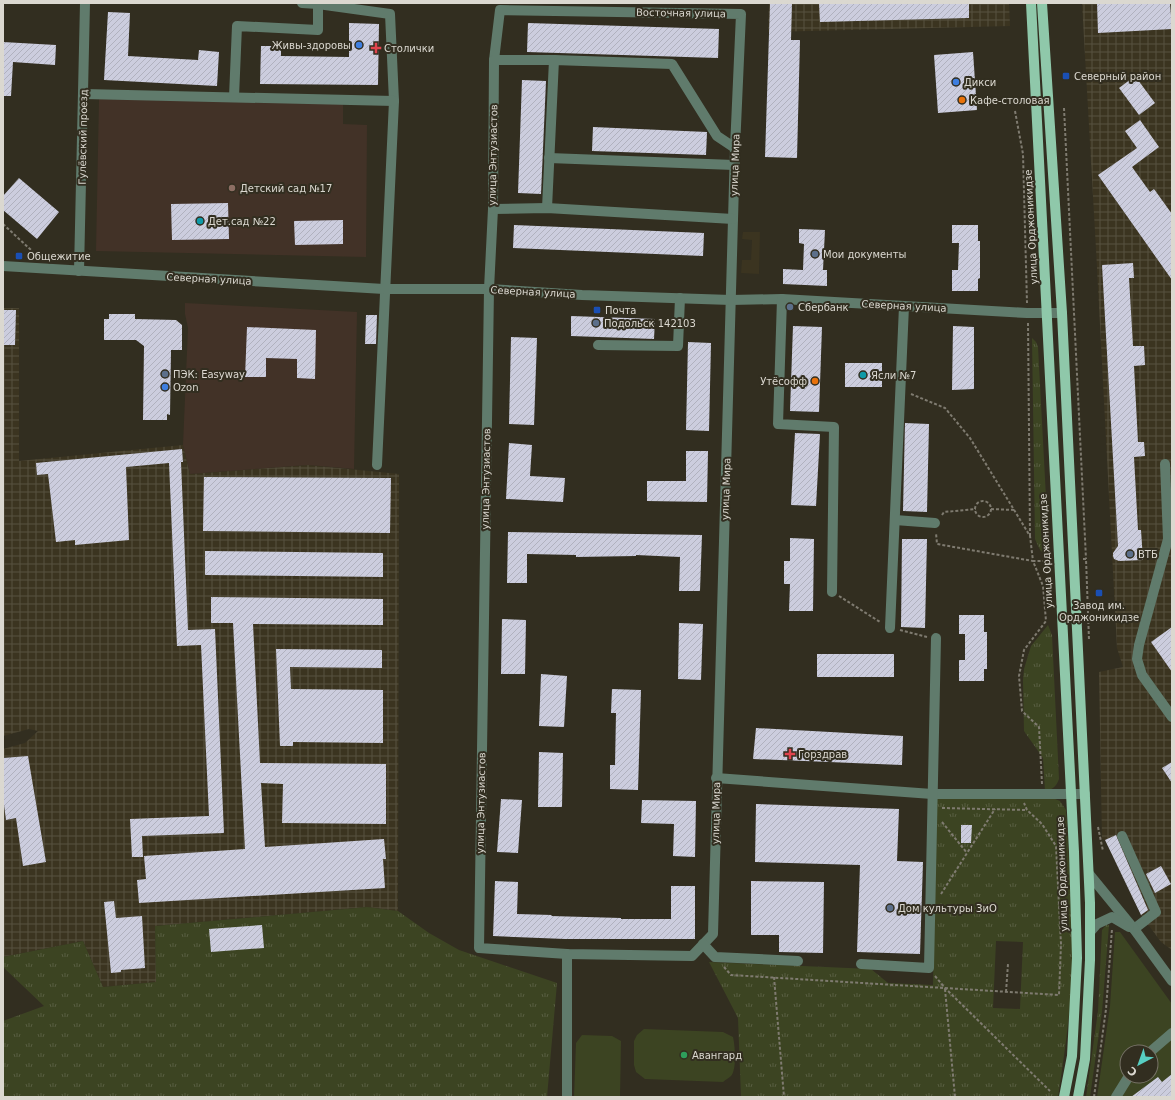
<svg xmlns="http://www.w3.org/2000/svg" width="1175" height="1100" font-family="'DejaVu Sans',sans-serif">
  <defs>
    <pattern id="industrial-grid" width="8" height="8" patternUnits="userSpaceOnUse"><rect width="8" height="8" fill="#3b3420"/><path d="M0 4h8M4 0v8" fill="none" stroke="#57513f"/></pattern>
    <pattern id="grass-tufts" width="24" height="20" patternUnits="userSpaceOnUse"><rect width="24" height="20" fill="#3c4422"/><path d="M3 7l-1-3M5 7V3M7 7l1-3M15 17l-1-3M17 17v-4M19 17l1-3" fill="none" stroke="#585e41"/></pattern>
    <pattern id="building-hatch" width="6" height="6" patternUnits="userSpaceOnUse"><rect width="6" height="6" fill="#cccdde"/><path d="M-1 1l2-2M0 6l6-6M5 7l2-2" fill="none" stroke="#b0b1be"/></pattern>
  </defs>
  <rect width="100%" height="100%" fill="#322e20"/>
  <!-- built -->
  <polygon fill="#3b3420" points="743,232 760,232 759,274 741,273 742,260 751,260 752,240 742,239"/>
  <!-- industrial -->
  <g fill="url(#industrial-grid)">
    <polygon points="769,3 1009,3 1010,26 768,32"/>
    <polygon points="1082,3 1172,3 1172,950 1161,942 1141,915 1105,840 1102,839 1099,672 1123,667 1117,648 1096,249"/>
    <polygon points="3,308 19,308 19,461 183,445 190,474 308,465 399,474 398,911 367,907 155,926 156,982 103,987 83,941 3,957 3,749 25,743 38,731 29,729 3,736"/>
  </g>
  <!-- education -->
  <g fill="#423227">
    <polygon points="99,99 343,104 343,124 367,125 366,257 96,251"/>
    <polygon points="185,303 357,312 354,469 308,465 190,474 183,445 188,328 185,314"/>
  </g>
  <!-- grass -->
  <g fill="url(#grass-tufts)" fill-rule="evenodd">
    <path d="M1032,338L1036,342L1038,347L1049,554L1046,555C1040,552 1038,546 1035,539Z"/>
    <path d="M1048,625L1052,635L1059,779C1056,787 1053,789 1045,791L1043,758L1024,731L1023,680L1024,669L1031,646Z"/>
    <path d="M937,797H1050L1060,801L1066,810C1069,865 1073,920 1072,975C1070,1016 1064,1057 1058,1097H741L738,1018L709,962L871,969L888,983L933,985ZM996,941L1023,942L1020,1009L993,1008Z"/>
    <polygon points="367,907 398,911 429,933 459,950 557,983 547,1097 3,1097 3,1021 44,1006 3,967 3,957 83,941 103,987 156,982 155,926"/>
    <polygon points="1106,925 1109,925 1102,1012 1090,1097 1086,1097 1098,1011 1102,930"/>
  </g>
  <!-- pitch -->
  <g fill="#3c4422" fill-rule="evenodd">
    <path d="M1115,932H1120L1172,1004V1097H1097L1110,1006ZM1127,1052H1151V1076H1127Z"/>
    <path d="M644,1029L723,1032L733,1037C735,1045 737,1070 731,1076C729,1078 725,1080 723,1082L645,1079L636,1072L634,1065V1041L637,1035Z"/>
    <polygon points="582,1035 612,1036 621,1041 620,1097 574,1097 576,1043"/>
  </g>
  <!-- building -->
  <g fill="url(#building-hatch)">
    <polygon points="770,3 792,3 791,40 800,40 797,158 765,157"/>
    <polygon points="819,3 969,3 969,18 820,22"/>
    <polygon points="1097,3 1170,3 1172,29 1098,33"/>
    <polygon points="108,12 130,13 128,56 198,60 199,50 219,52 217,86 104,80"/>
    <polygon points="349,23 379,24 378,85 260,84 261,46 281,46 281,56 349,57"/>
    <polygon points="528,23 719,29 718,58 527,52"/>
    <polygon points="3,42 56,45 55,65 13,62 11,96 3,96"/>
    <polygon points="973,52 977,110 938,113 934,55"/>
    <polygon points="1135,76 1155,103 1139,115 1119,88"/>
    <polygon points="522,80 546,81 541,194 518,193"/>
    <polygon points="1140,120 1159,147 1132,167 1150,192 1154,189 1172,214 1172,280 1098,175 1137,148 1125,131"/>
    <polygon points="593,127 707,132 706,155 592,151"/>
    <polygon points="19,178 59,212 37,239 3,210 3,196"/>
    <polygon points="228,203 229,239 172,240 171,204"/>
    <polygon points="343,220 343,244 295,245 294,221"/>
    <polygon points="514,225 704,233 703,256 513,248"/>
    <polygon points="952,225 978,225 978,241 980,241 980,278 978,279 978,291 952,291 952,270 958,270 959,243 952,243"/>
    <polygon points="799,229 825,230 823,270 827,270 827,286 783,284 783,269 803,270 804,244 799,243"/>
    <polygon points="1133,263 1134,278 1129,278 1133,346 1144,346 1145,365 1134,366 1138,442 1144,442 1145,456 1134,457 1138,530 1141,530 1143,560 1119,561 1114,559 1113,556 1113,553 1118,546 1102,265"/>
    <polygon points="3,310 16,310 15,345 3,345"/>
    <polygon points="109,314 135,314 135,319 176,320 182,325 182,350 171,350 170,415 167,414 167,420 143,420 144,346 136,340 104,340 104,319 109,319"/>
    <polygon points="366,315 377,315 376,344 365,344"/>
    <polygon points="571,316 655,319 654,339 571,336"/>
    <polygon points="793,326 822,327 819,412 790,411"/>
    <polygon points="953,326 974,327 974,389 952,390"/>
    <polygon points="247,327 316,330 315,379 297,378 297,359 266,358 266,377 245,377"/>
    <polygon points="511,337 537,338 534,425 509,424"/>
    <polygon points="688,342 711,343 709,431 686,430"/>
    <rect x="845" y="363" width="37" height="24"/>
    <polygon points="905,423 929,424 927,512 903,511"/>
    <polygon points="795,433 820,434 816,506 791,505"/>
    <polygon points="509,443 532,445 530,476 565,478 563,502 506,499"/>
    <polygon points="182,449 183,462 181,462 188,630 215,629 224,833 142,836 143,857 132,857 130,819 209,816 201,645 177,646 169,463 126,467 129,540 75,545 75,540 56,542 48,474 37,475 36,463"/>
    <polygon points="686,451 708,451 707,502 647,501 647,481 686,481"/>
    <polygon points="204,477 391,478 390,533 203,531"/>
    <polygon points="508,532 702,535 700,591 679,591 680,557 636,555 636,556 576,557 576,555 527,554 527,583 507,583"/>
    <polygon points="790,538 814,539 813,611 789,611 790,584 784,584 784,561 790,561"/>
    <polygon points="902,539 927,539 925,628 901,627"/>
    <polygon points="205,551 383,553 383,577 205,575"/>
    <polygon points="211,597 383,599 383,625 253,624 260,763 386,764 386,824 282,823 283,784 261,783 265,847 384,839 386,859 383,859 385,888 139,903 137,880 146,879 144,856 245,849 233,623 211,623"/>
    <polygon points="959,615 984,615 984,632 987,632 987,669 984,669 984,681 959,681 959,660 965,660 965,634 959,634"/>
    <polygon points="502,619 526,620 525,674 501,674"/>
    <polygon points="679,623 703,624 701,680 678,679"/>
    <polygon points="1172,627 1172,672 1151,642"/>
    <polygon points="276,649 382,650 382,668 290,667 291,689 383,690 383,743 293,742 293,746 280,746"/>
    <rect x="817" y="654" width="77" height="23"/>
    <polygon points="541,674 567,676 564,727 539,726"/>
    <polygon points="612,689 641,690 638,790 610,789 610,765 615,765 616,713 611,713"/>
    <polygon points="756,728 903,736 902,765 753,759"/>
    <polygon points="539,752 563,753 562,807 538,807"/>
    <polygon points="28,756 46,862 23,866 16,818 6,820 3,797 3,758"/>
    <polygon points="1172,762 1172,783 1162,768"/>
    <polygon points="501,799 522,800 518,853 497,852"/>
    <polygon points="642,800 696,801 695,857 673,856 674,824 641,823"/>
    <polygon points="756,804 899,809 897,861 923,862 920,954 857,952 860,865 755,862"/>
    <polygon points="961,825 972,825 971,843 961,843"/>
    <polygon points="1116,835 1148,910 1141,915 1105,840"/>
    <polygon points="1161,866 1171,884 1155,893 1146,874"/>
    <polygon points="495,881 518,882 517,914 552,915 551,916 621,918 621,919 671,919 671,886 695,886 695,939 565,939 493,936"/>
    <polygon points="751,881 824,882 823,953 779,952 779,935 751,935"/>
    <polygon points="114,901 116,918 142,916 145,968 121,970 121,972 111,973 104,902"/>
    <polygon points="262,925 264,948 211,952 209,929"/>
    <polygon points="1172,1074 1172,1097 1131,1097 1158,1077 1162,1082"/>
  </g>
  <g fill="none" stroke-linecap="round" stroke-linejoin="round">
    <!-- path -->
    <g stroke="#7f7b70" stroke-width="2" stroke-dasharray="3 2" stroke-linecap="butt">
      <polyline points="1064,108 1086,559"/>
      <polyline points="1015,111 1023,154 1027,303"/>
      <polyline points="3,224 31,250 30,259"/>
      <polyline points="1028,323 1030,536"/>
      <polyline points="911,394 945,408 970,438 1030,536 1033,561 937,544 936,533"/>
      <circle cx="983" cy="509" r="8"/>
      <polyline points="991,509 1014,510"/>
      <polyline points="942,515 944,512 976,509"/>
      <polyline points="1083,559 1086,559 1089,640"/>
      <polyline points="839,596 880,622"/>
      <polyline points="900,630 927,637"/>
      <polyline points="1042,784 1039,727 1022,711 1019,676 1024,650 1046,621 1043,586 1033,561 1050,561"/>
      <polyline points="942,808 1027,810"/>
      <polyline points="942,822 967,853"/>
      <polyline points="1098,827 1103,851"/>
      <polyline points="941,894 995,809"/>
      <polyline points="724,967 731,975 1059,995 1061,944 1056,846 1042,824 1027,810 1024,803"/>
      <polyline points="935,976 945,988 1050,1091"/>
      <polyline points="774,977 784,1097"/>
      <polyline points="945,989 955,1097"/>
      <polyline points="1006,992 1008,964"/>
      <polyline points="1094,1097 1106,1009 1112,929"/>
    </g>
    <!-- minor -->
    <g stroke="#607b6c" stroke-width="10">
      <polyline points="318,4 390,14 394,101 377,465"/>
      <polygon points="500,10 741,14 735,148 713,934 692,956 567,954 479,948 489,289 493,209 494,60"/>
      <polyline points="494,60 554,60"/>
      <polyline points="84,94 394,101"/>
      <polyline points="234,97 237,26 318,30 318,4 302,3"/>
      <polyline points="549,158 734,165"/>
      <polyline points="547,208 554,60 672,64 717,136 735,148"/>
      <polyline points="493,209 547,208 733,219"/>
      <polyline points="3,266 384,289 489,289 582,295 731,300 782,299 1027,313 1062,313"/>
      <polyline points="79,271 85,3"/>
      <polyline points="782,299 778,424 834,427 832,592"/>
      <polyline points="598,345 678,346 680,298"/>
      <polyline points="1165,464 1168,539 1139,645 1137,659 1142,675 1172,717"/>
      <polyline points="895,520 935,523"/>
      <polyline points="890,628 904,306"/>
      <polyline points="716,778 932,794 1085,794"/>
      <polyline points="1122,836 1156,912 1134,929"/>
      <polyline points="1089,874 1134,929 1172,981"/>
      <polyline points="1090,932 1097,924 1112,917 1129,927"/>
      <polyline points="703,944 715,957 798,961"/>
      <polyline points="567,954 567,1097"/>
      <polyline points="861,964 929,968 936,638"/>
      <polyline points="1150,1052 1172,1033"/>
      <polyline points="1116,1097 1129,1076"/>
    </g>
    <!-- major -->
    <g stroke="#8fc8aa" stroke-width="10">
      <polyline points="1031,3 1074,852 1077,958 1072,1056 1064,1097"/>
      <polyline points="1042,3 1062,313 1090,903 1090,960 1085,1059 1078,1097"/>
    </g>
  </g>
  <!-- markers -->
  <g fill="#3f7fe0" stroke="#322e20" stroke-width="1.5">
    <circle cx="359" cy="45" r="4"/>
    <circle cx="956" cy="82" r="4"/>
    <circle cx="165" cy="387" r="4"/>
  </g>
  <g fill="#e0444e" stroke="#322e20" stroke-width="1.5">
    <path d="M374 42h4v4h4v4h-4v4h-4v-4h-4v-4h4z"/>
    <path d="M788 748h4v4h4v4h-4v4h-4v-4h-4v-4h4z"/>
  </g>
  <g fill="#1a4fb4" stroke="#322e20" stroke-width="1.5">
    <rect x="1062" y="72" width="8" height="8" rx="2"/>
    <rect x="15" y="252" width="8" height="8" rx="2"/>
    <rect x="593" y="306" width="8" height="8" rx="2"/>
    <rect x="1095" y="589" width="8" height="8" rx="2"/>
  </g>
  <g fill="#e8710a" stroke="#322e20" stroke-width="1.5">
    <circle cx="962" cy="100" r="4"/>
    <circle cx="815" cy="381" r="4"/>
  </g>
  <circle fill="#8d6e63" stroke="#322e20" stroke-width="1.5" cx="232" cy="188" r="4"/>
  <g fill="#0f9aa8" stroke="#322e20" stroke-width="1.5">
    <circle cx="200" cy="221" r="4"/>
    <circle cx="863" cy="375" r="4"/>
  </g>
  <g fill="#5c6f8a" stroke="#322e20" stroke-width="1.5">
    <circle cx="815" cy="254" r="4"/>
    <circle cx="790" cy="307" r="4"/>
    <circle cx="596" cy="323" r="4"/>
    <circle cx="165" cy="374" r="4"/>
    <circle cx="1130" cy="554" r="4"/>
    <circle cx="890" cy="908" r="4"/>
  </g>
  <circle fill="#2e9e5b" stroke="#322e20" stroke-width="1.5" cx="684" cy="1055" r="4"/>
  <g text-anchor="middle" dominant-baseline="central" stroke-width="4" stroke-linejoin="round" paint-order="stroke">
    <!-- street labels -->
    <g font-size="10" fill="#dbd8d0" stroke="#322e20">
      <text transform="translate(681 13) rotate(1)">Восточная улица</text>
      <text transform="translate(83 137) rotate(-89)">Гулёвский проезд</text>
      <text transform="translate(493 155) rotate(-89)">улица Энтузиастов</text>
      <text transform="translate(735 165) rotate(-88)">улица Мира</text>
      <text transform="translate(1031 227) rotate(-93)">улица Орджоникидзе</text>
      <text transform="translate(209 279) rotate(3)">Северная улица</text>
      <text transform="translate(533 292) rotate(3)">Северная улица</text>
      <text transform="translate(904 306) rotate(3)">Северная улица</text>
      <text transform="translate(486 479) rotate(-89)">улица Энтузиастов</text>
      <text transform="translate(726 489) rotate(-88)">улица Мира</text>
      <text transform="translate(1046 551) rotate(-93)">улица Орджоникидзе</text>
      <text transform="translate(481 803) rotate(-89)">улица Энтузиастов</text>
      <text transform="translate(716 813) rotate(-89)">улица Мира</text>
      <text transform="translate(1062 874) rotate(-92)">улица Орджоникидзе</text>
    </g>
    <!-- poi labels -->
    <g font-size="10" fill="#dbd8d0" stroke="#322e20" text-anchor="start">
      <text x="351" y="45" text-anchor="end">Живы-здоровы</text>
      <text x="384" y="48">Столички</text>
      <text x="1074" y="76">Северный район</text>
      <text x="964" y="82">Дикси</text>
      <text x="970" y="100">Кафе-столовая</text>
      <text x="240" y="188">Детский сад №17</text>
      <text x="208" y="221">Дет.сад №22</text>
      <text x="823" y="254">Мои документы</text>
      <text x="27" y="256">Общежитие</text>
      <text x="798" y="307">Сбербанк</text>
      <text x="605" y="310">Почта</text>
      <text x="604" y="323">Подольск 142103</text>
      <text x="173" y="374">ПЭК: Easyway</text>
      <text x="871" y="375">Ясли №7</text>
      <text x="807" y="381" text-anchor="end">Утёсофф</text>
      <text x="173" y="387">Ozon</text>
      <text x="1138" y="554">ВТБ</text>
      <text x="1099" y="605" text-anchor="middle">Завод им.<tspan x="1099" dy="12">Орджоникидзе</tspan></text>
      <text x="798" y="754">Горздрав</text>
      <text x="898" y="908">Дом культуры ЗиО</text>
      <text x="692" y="1055">Авангард</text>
    </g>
  </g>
  <!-- border -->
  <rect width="1175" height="1100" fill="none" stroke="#dbd8d0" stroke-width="8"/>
  <!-- north arrow -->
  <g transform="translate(1139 1064) rotate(221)"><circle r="19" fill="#322e20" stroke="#767266"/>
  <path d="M0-3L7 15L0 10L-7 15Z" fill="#57cec2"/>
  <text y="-6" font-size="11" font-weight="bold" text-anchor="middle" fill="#dbd8d0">С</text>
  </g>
</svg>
